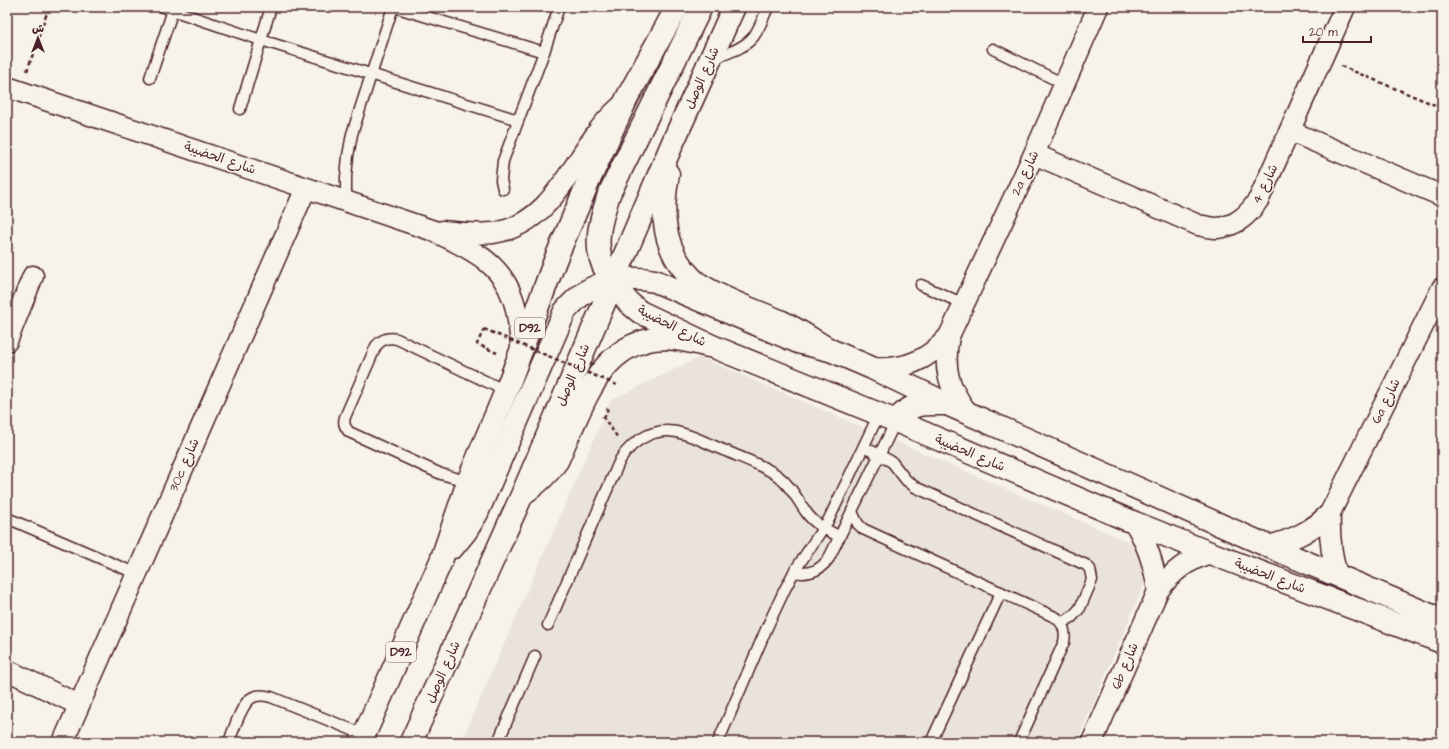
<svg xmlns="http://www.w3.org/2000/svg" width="1449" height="749" font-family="'Architects Daughter','Playpen Sans Arabic',sans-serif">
  <rect width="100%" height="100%" fill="#f7f3e8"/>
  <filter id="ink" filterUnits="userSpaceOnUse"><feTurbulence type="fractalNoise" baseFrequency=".025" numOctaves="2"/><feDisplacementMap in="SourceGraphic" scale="8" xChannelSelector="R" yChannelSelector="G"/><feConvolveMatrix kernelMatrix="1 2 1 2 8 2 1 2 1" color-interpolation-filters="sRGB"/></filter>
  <g filter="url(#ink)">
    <!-- built -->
    <polygon fill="#eae3da" points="700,357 1157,554 1077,742 461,742 611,400"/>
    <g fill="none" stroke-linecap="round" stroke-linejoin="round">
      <!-- service casing -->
      <g stroke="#4a1f2b" stroke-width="13">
        <g id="service">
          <polyline points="163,7 261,40 518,120"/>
          <polyline points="394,7 544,52"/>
          <polyline points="993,49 1064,84"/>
          <path d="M712,59C727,53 744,49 754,36C760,27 764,16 768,7"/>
          <polyline points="150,78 174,7"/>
          <polyline points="240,109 271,7"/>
          <polyline points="503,189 501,180 503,161 544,52 559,7"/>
          <polyline points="346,201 346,177 348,156 352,134 393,7"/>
          <polyline points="921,285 964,304"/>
          <polyline points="864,447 892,462 906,480 915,487 1086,565 1090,569 1092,580 1080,608 1072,617 1061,623"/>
          <path d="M469,479H459L441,474L349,432C345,427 343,424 345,417L376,346C382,339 388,337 397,339L506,391"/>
          <path d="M852,512L858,524L863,529L1057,618C1064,625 1066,632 1064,642L1019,742"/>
          <polyline points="7,518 137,574"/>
          <path d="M794,572C809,575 820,571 829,558L896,421"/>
          <path d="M548,625L620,460C634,438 658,425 684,434C699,438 712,446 726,451C744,459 763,465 778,476C791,486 797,499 806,512C814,524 827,530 840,537"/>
          <path d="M229,742C233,731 241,706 250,699C256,694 264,695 271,697L365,735"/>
          <polyline points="498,742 535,656"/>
          <polyline points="718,742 768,625 785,589 794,572 829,519 879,414"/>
          <polyline points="931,742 1001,592"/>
        </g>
      </g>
      <!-- minor casing -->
      <g stroke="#4a1f2b" stroke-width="23">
        <g id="minor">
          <path d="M7,87L434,231C467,248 500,260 513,299C519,315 519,334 522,351"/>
          <polyline points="1290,131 1442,196"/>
          <path d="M1034,154L1198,225C1204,226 1211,228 1217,228C1237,226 1248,215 1259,199L1345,7"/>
          <path d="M442,231C458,232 477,235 493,233C545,226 567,175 594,137C601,126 610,116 620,107"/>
          <polyline points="7,341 33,276"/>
          <path d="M872,368C905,370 927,361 949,336"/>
          <path d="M967,412C948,387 943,368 949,336L1034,154L1098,7"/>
          <path d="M1330,513C1329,535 1331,554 1337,575"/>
          <path d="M1135,523C1148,546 1154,565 1158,591"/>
          <path d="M1268,546C1293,540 1312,531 1330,513L1442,288"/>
          <polyline points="7,670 79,705"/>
          <polyline points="63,742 306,188"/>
          <path d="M1092,742L1158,591C1173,571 1186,561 1210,553"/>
        </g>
      </g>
      <!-- tertiary casing -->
      <g stroke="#4a1f2b" stroke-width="25">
        <g id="tertiary">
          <path d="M896,421C911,402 922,404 944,404"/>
          <path d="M1442,620L1268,546L947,404L872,368L830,350L798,342L655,281C640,278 628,278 613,280L620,292L629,303L640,312L714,347L896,421L1135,523L1210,553L1442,642"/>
        </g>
      </g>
      <!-- primary casing -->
      <g stroke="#4a1f2b" stroke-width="25">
        <g id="primary">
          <path d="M668,174C662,207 661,239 682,267C687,273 692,280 699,284C725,301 755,310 782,322C799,330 814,341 830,350"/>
          <path d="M613,280C610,275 605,270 603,265C593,241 602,217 609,194L701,7"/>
          <path d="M524,493C537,484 548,474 557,461C561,453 564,444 568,436C587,395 603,347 654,339C674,336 695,343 714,347"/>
          <path d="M453,547L466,531L477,513L565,311C582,292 589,288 613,280"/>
          <polyline points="361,742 441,561 469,479 506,391 556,258 590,178 627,98 677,7"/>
          <polyline points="411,742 522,495 673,142 734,7"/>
        </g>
      </g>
      <!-- path -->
      <g stroke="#4a1f2b" stroke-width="2.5" stroke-dasharray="4 3" stroke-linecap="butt">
        <polyline points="1341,66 1442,108"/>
        <polyline points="27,71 49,7"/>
        <polyline points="484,329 477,344 497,353"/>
        <polyline points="602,417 604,418 618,438"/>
        <polyline points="604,418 608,408"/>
      </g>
      <!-- service -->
      <use href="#service" stroke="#f7f3e8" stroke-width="10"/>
      <!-- minor -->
      <use href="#minor" stroke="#f7f3e8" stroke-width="20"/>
      <!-- tertiary -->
      <use href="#tertiary" stroke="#f7f3e8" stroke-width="22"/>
      <!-- primary -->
      <use href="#primary" stroke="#f7f3e8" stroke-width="22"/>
      <!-- path-bridge -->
      <polyline stroke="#4a1f2b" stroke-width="2.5" stroke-dasharray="4 3" stroke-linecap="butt" points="484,329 617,385"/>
    </g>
  </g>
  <g text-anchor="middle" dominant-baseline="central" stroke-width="3" stroke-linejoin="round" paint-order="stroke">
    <!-- shield labels -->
    <g fill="#f7f3e8" stroke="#7e5f64" stroke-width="1">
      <rect x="515" y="318" width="30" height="20" rx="3"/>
      <rect x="386" y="642" width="30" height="20" rx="3"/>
    </g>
    <g font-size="12" font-weight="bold" fill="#4a1f2b">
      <text x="530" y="328">D92</text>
      <text x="401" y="652">D92</text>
    </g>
    <!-- street labels -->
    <g font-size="13" fill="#4a1f2b" stroke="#f7f3e8">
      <text transform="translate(702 78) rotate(-66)">شارع الوصل</text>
      <text transform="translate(220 158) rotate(19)">شارع الحضيبة</text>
      <text transform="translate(1025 173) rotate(-65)">2a شارع</text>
      <text transform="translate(1265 184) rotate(-64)">شارع 4</text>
      <text transform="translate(672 326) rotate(27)">شارع الحضيبة</text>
      <text transform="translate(573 375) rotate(-67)">شارع الوصل</text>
      <text transform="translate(1386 401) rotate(-64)">6a شارع</text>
      <text transform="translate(970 453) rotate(23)">شارع الحضيبة</text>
      <text transform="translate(184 465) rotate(-66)">30c شارع</text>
      <text transform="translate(1270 576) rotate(21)">شارع الحضيبة</text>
      <text transform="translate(1125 666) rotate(-67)">6b شارع</text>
      <text transform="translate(443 672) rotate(-66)">شارع الوصل</text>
    </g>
  </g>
  <!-- margin -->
  <rect width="1449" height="749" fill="none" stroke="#f7f3e8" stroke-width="24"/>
  <rect x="12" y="12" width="1425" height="725" fill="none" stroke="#4a1f2b" stroke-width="1.5" filter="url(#ink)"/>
  <!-- north arrow -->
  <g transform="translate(38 38)" stroke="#f7f3e8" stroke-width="3" paint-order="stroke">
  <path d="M0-3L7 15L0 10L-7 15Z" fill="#4a1f2b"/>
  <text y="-6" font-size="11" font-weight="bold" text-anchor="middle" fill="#4a1f2b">ش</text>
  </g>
  <!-- scale -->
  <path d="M1303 36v6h68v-6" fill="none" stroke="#4a1f2b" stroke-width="2"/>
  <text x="1309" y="36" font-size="12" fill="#4a1f2b" stroke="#f7f3e8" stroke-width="3" paint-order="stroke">20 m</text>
</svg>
